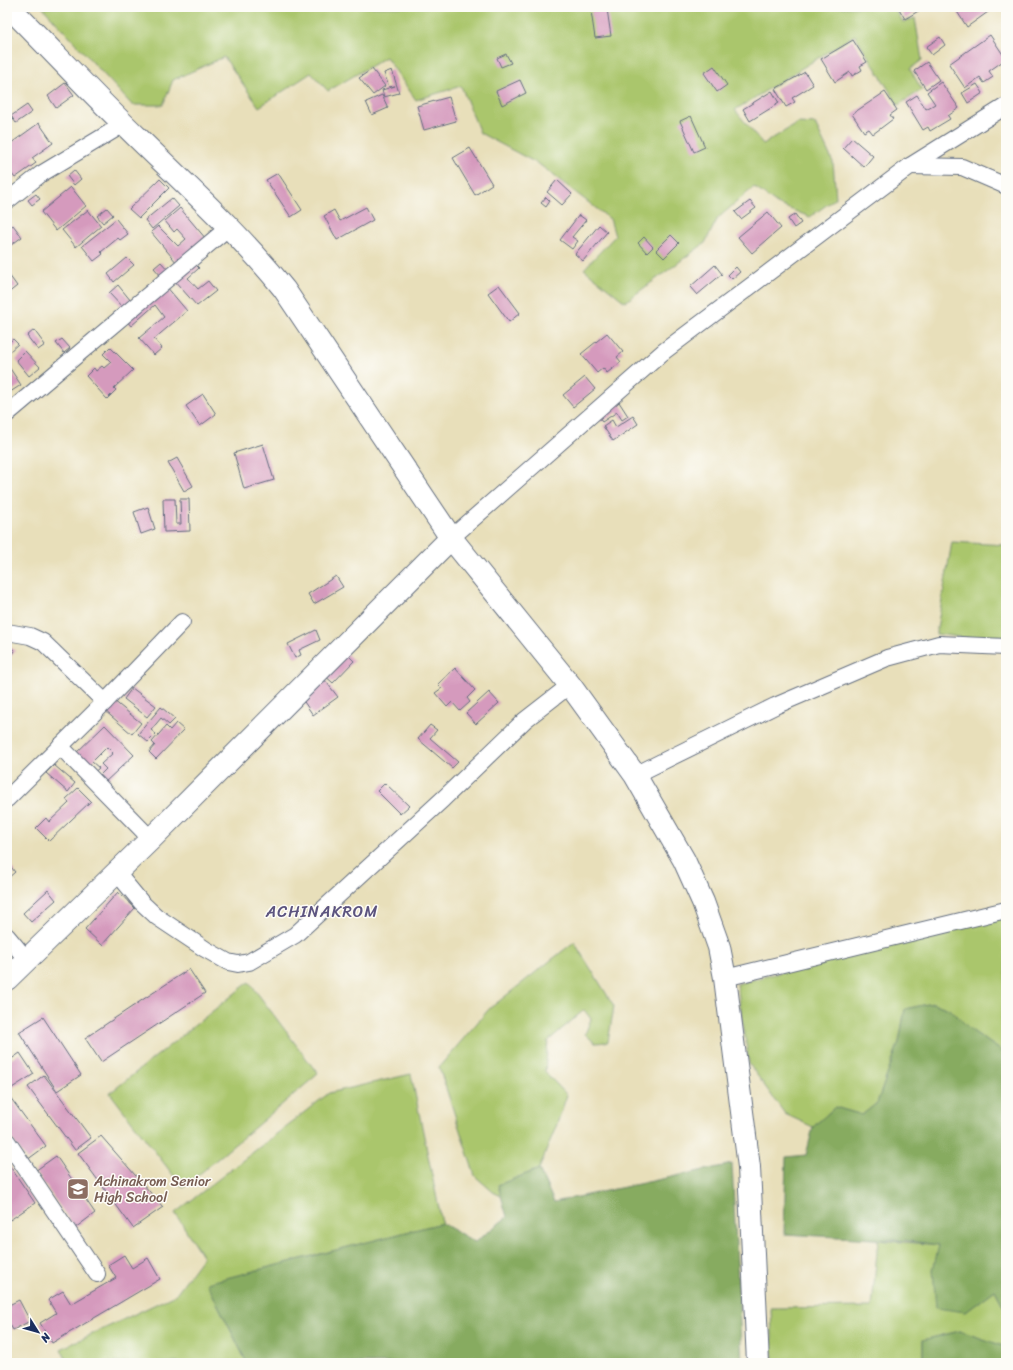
<svg xmlns="http://www.w3.org/2000/svg" width="1013" height="1370" font-family="Sriracha,sans-serif">
  <rect width="100%" height="100%" fill="#fdfcf7"/>
  <filter id="ink" filterUnits="userSpaceOnUse"><feTurbulence type="fractalNoise" baseFrequency=".025" numOctaves="2"/><feDisplacementMap in="SourceGraphic" scale="8" xChannelSelector="R" yChannelSelector="G"/><feConvolveMatrix kernelMatrix="1 2 1 2 8 2 1 2 1" color-interpolation-filters="sRGB"/></filter>
  <filter id="wash" filterUnits="userSpaceOnUse"><feTurbulence type="fractalNoise" baseFrequency=".012" numOctaves="4" result="noise"/><feDisplacementMap in="SourceGraphic" scale="16" xChannelSelector="R" yChannelSelector="G"/><feGaussianBlur stdDeviation="0.9" result="paint"/><feColorMatrix in="noise" values="0 0 0 0 0 0 0 0 0 0 0 0 0 0 0 0 0 1.4 0 .05"/><feComposite in="paint" operator="in"/></filter>
  <g filter="url(#wash)">
    <rect width="100%" height="100%" fill="#e8dfba"/>
    <!-- green -->
    <g fill="#aac66c" stroke="#627a65">
      <polygon points="42,7 893,7 903,22 915,18 922,60 910,69 922,90 898,105 855,35 735,110 763,144 798,123 815,124 833,162 836,198 810,217 777,204 754,187 718,218 705,243 625,302 584,269 615,236 610,219 540,165 480,133 461,86 416,100 386,57 328,91 311,73 259,107 224,57 173,80 163,105 132,105"/>
      <polygon points="952,542 1006,545 1006,643 936,634"/>
      <polygon points="1006,917 1006,1054 971,1030 951,1010 933,1003 905,1009 899,1042 877,1103 862,1115 835,1107 813,1127 785,1114 749,1064 737,984 923,934"/>
      <polygon points="574,942 614,1006 608,1042 595,1043 585,1034 591,1019 584,1010 548,1041 545,1072 567,1095 557,1124 539,1169 498,1185 501,1196 493,1192 475,1176 439,1067 489,1009"/>
      <polygon points="249,982 318,1074 183,1188 110,1093"/>
      <polygon points="411,1074 442,1223 207,1283 247,1363 68,1363 61,1349 175,1295 203,1257 175,1213 329,1093"/>
      <polygon points="878,1240 940,1245 933,1270 966,1312 995,1290 1006,1311 1006,1347 960,1331 923,1340 923,1363 773,1363 771,1308 872,1307"/>
    </g>
    <!-- forest -->
    <g fill="#87ab60" stroke="#516d5f">
      <polygon points="933,1003 951,1010 971,1030 1006,1054 1006,1311 995,1290 966,1312 936,1308 933,1270 939,1245 909,1241 784,1234 786,1157 806,1155 813,1127 835,1107 862,1115 877,1103 899,1042 905,1009"/>
      <polygon points="732,1164 742,1363 247,1363 207,1283 442,1223 475,1242 507,1217 498,1185 539,1169 554,1202"/>
      <polygon points="960,1331 1006,1347 1006,1363 923,1363 923,1340"/>
    </g>
    <g id="blocks">
      <!-- building -->
      <g fill="#d59abd">
        <polygon points="898,7 925,7 905,19"/>
        <polygon points="954,7 995,7 967,27"/>
        <polygon points="607,9 611,36 595,38 591,11"/>
        <polygon points="990,35 1006,59 989,71 993,77 984,83 980,77 965,88 949,64"/>
        <polygon points="940,37 945,45 932,55 926,47"/>
        <polygon points="853,40 867,62 860,66 862,70 852,76 850,72 835,82 821,59"/>
        <polygon points="506,54 511,63 501,67 497,58"/>
        <polygon points="927,62 939,80 926,89 914,71"/>
        <polygon points="714,66 727,85 717,92 704,73"/>
        <polygon points="372,69 385,86 373,95 359,78"/>
        <polygon points="392,70 399,93 384,97 382,90 395,86 389,87 384,73"/>
        <polygon points="805,72 813,85 792,98 795,102 786,107 775,89"/>
        <polygon points="520,80 526,93 502,105 496,91"/>
        <polygon points="941,82 959,108 948,116 950,119 930,131 928,127 923,130 906,102 917,95 926,109 935,104 927,92"/>
        <polygon points="65,83 74,95 56,108 48,96"/>
        <polygon points="977,84 983,93 968,103 962,93"/>
        <polygon points="772,91 779,103 750,121 743,109"/>
        <polygon points="885,92 897,110 890,115 893,119 873,134 869,129 864,132 852,114"/>
        <polygon points="382,95 388,108 372,115 366,102"/>
        <polygon points="449,97 456,121 424,130 417,106"/>
        <polygon points="27,105 32,112 16,123 11,116"/>
        <polygon points="691,116 705,147 694,152 680,121"/>
        <polygon points="39,123 53,143 32,158 36,163 15,178 7,168 7,146"/>
        <polygon points="852,138 873,156 864,167 843,148"/>
        <polygon points="470,148 492,184 475,195 453,158"/>
        <polygon points="74,170 81,179 74,185 67,176"/>
        <polygon points="278,173 302,210 291,217 266,180"/>
        <polygon points="160,179 169,188 139,218 129,209"/>
        <polygon points="557,180 572,194 562,205 547,192"/>
        <polygon points="71,187 86,206 56,231 41,212"/>
        <polygon points="36,194 40,199 32,205 28,200"/>
        <polygon points="546,197 550,201 546,207 541,203"/>
        <polygon points="172,198 179,206 152,229 145,220"/>
        <polygon points="750,201 756,208 741,219 735,212"/>
        <polygon points="366,207 373,220 337,240 324,216 334,210 340,221"/>
        <polygon points="107,208 113,215 103,223 97,216"/>
        <polygon points="180,208 206,239 177,263 151,232 158,226 178,246 186,239 177,229 174,232 165,221"/>
        <polygon points="88,210 101,226 76,247 62,230"/>
        <polygon points="768,212 781,228 752,253 738,237"/>
        <polygon points="795,214 801,223 794,228 788,219"/>
        <polygon points="579,215 586,220 572,237 578,241 572,249 560,240"/>
        <polygon points="116,219 128,234 120,240 118,238 101,252 103,254 94,261 82,246"/>
        <polygon points="13,225 22,237 7,248 7,230"/>
        <polygon points="599,225 607,232 583,261 575,254"/>
        <polygon points="671,235 679,243 664,258 656,250"/>
        <polygon points="644,237 653,247 647,253 638,243"/>
        <polygon points="127,258 134,265 114,282 108,274"/>
        <polygon points="161,262 169,271 162,277 154,268"/>
        <polygon points="193,262 199,268 188,278 198,289 208,281 216,291 197,306 173,279"/>
        <polygon points="715,265 722,274 697,295 690,287"/>
        <polygon points="736,267 740,272 732,279 728,275"/>
        <polygon points="9,275 17,286 7,294 7,277"/>
        <polygon points="118,285 131,301 123,308 109,293"/>
        <polygon points="499,285 520,313 509,322 488,293"/>
        <polygon points="166,286 187,311 154,339 162,348 154,355 139,338 164,317 155,305 131,326 126,320"/>
        <polygon points="34,330 45,345 38,350 27,336"/>
        <polygon points="607,333 623,352 617,357 621,362 607,373 603,368 597,373 581,354"/>
        <polygon points="13,339 18,344 10,351 7,344"/>
        <polygon points="62,339 70,348 64,353 56,343"/>
        <polygon points="110,347 133,370 114,388 116,390 107,399 86,376 94,368 96,371 102,366 104,368 111,362 103,354"/>
        <polygon points="25,351 40,367 29,376 16,360"/>
        <polygon points="7,364 21,385 7,394"/>
        <polygon points="585,377 595,389 573,407 563,395"/>
        <polygon points="203,394 216,414 200,426 186,406"/>
        <polygon points="619,402 628,416 622,420 617,412 602,422 597,415"/>
        <polygon points="633,416 638,424 613,441 603,426 612,420 616,427"/>
        <polygon points="263,444 274,480 244,489 234,453"/>
        <polygon points="177,458 193,486 184,491 168,463"/>
        <polygon points="163,499 175,499 176,524 181,524 180,499 189,499 190,531 164,532"/>
        <polygon points="148,507 155,529 141,534 134,512"/>
        <polygon points="336,576 343,587 314,604 308,594"/>
        <polygon points="316,630 320,640 299,650 301,655 295,658 288,644"/>
        <polygon points="7,644 15,651 7,661"/>
        <polygon points="345,652 354,661 333,683 323,674"/>
        <polygon points="455,668 475,690 467,698 470,702 460,711 452,702 447,707 435,693 442,688 438,684"/>
        <polygon points="324,679 338,697 313,715 300,696"/>
        <polygon points="132,688 156,706 147,717 124,699"/>
        <polygon points="489,692 499,703 476,724 466,713"/>
        <polygon points="113,700 141,723 132,734 104,710"/>
        <polygon points="161,707 175,719 169,725 161,718 151,730 156,734 148,742 138,734"/>
        <polygon points="176,723 184,730 156,759 149,752 155,745 152,742 166,726 170,730"/>
        <polygon points="105,725 134,755 104,783 98,777 106,769 101,764 113,753 107,747 92,762 99,768 92,774 74,755"/>
        <polygon points="430,725 437,730 430,738 458,762 452,768 418,739"/>
        <polygon points="54,765 75,783 68,792 46,773"/>
        <polygon points="385,783 409,806 400,814 377,791"/>
        <polygon points="78,788 91,801 49,841 36,828 46,818 49,822 69,803 66,799"/>
        <polygon points="7,862 15,872 7,879"/>
        <polygon points="48,890 56,900 31,922 23,913"/>
        <polygon points="118,892 135,908 102,945 85,929"/>
        <polygon points="189,969 205,993 101,1062 85,1038"/>
        <polygon points="43,1017 81,1075 57,1091 19,1032"/>
        <polygon points="20,1053 34,1074 12,1088 7,1080 7,1062"/>
        <polygon points="44,1075 91,1138 75,1150 28,1087"/>
        <polygon points="7,1093 46,1146 27,1160 7,1132"/>
        <polygon points="101,1136 163,1207 133,1228 78,1153"/>
        <polygon points="56,1156 95,1213 75,1228 35,1171"/>
        <polygon points="7,1162 35,1203 10,1220 7,1215"/>
        <polygon points="124,1255 132,1268 148,1258 160,1279 52,1343 40,1323 56,1313 48,1300 63,1291 71,1304 116,1278 108,1265"/>
        <polygon points="19,1300 30,1321 13,1330 7,1319 7,1306"/>
      </g>
    </g>
  </g>
  <g filter="url(#ink)">
    <use href="#blocks" fill-opacity="0" stroke="#636d7e" stroke-width="1"/>
    <g fill="none" stroke-linecap="round" stroke-linejoin="round">
      <!-- street casing -->
      <g stroke="#636d7e" stroke-width="18">
        <g id="street">
          <polyline points="910,166 962,167 1006,186"/>
          <polyline points="7,201 41,174 124,124"/>
          <polyline points="7,414 229,227"/>
          <polyline points="451,538 663,352 910,166 1006,106"/>
          <polyline points="7,632 30,636 43,642 105,702"/>
          <polyline points="60,746 151,839"/>
          <polyline points="635,775 775,706 887,658 939,644 1006,647"/>
          <polyline points="7,799 105,702 182,622"/>
          <polyline points="117,873 141,902 157,917 205,949 228,962 238,964 249,962 295,935 443,799 525,720 570,685"/>
          <polyline points="7,936 27,960"/>
          <polyline points="725,978 1006,910"/>
          <polyline points="7,1141 97,1274"/>
        </g>
      </g>
      <!-- secondary casing -->
      <g stroke="#636d7e" stroke-width="24">
        <g id="secondary">
          <path d="M9,7C52,50 93,95 137,137C187,186 240,234 284,289L451,538L570,685L635,775L684,860L703,902L719,947L725,978L749,1167L758,1363"/>
          <polyline points="7,979 151,839 451,538"/>
        </g>
      </g>
      <!-- street -->
      <use href="#street" stroke="#fff" stroke-width="16"/>
      <!-- secondary -->
      <use href="#secondary" stroke="#fff" stroke-width="22"/>
    </g>
  </g>
  <!-- icons -->
  <defs>
    <g id="school-square" transform="scale(1.15)"><rect x="-9" y="-9" width="18" height="18" rx="4" fill="#8d6e63" stroke="#fdfcf7"/><path d="M0-5L7-2L0 1L-7-2ZM-4 1L0 2.5L4 1V4Q0 6-4 4Z" fill="#fff"/></g>
  </defs>
  <g fill-rule="evenodd">
    <use href="#school-square" x="78" y="1189"/>
  </g>
  <g text-anchor="middle" dominant-baseline="central" stroke-width="3" stroke-linejoin="round" paint-order="stroke">
    <!-- education labels -->
    <g font-size="14" fill="#785e54" stroke="#fdfcf7" text-anchor="start">
      <text x="94" y="1181">Achinakrom Senior<tspan x="94" dy="16">High School</tspan></text>
    </g>
    <!-- quarter labels -->
    <g font-size="16" letter-spacing="1" fill="#5c547f" stroke="#fdfcf7">
      <text x="322" y="911">ACHINAKROM</text>
    </g>
  </g>
  <!-- margin -->
  <rect width="1013" height="1370" fill="none" stroke="#fdfcf7" stroke-width="24"/>
  <!-- north arrow -->
  <g transform="translate(38 1332) rotate(127)" stroke="#fdfcf7" stroke-width="3" paint-order="stroke">
  <path d="M0-3L7 15L0 10L-7 15Z" fill="#1b2f5e"/>
  <text y="-6" font-size="11" font-weight="bold" text-anchor="middle" fill="#1b2f5e">N</text>
  </g>
</svg>
